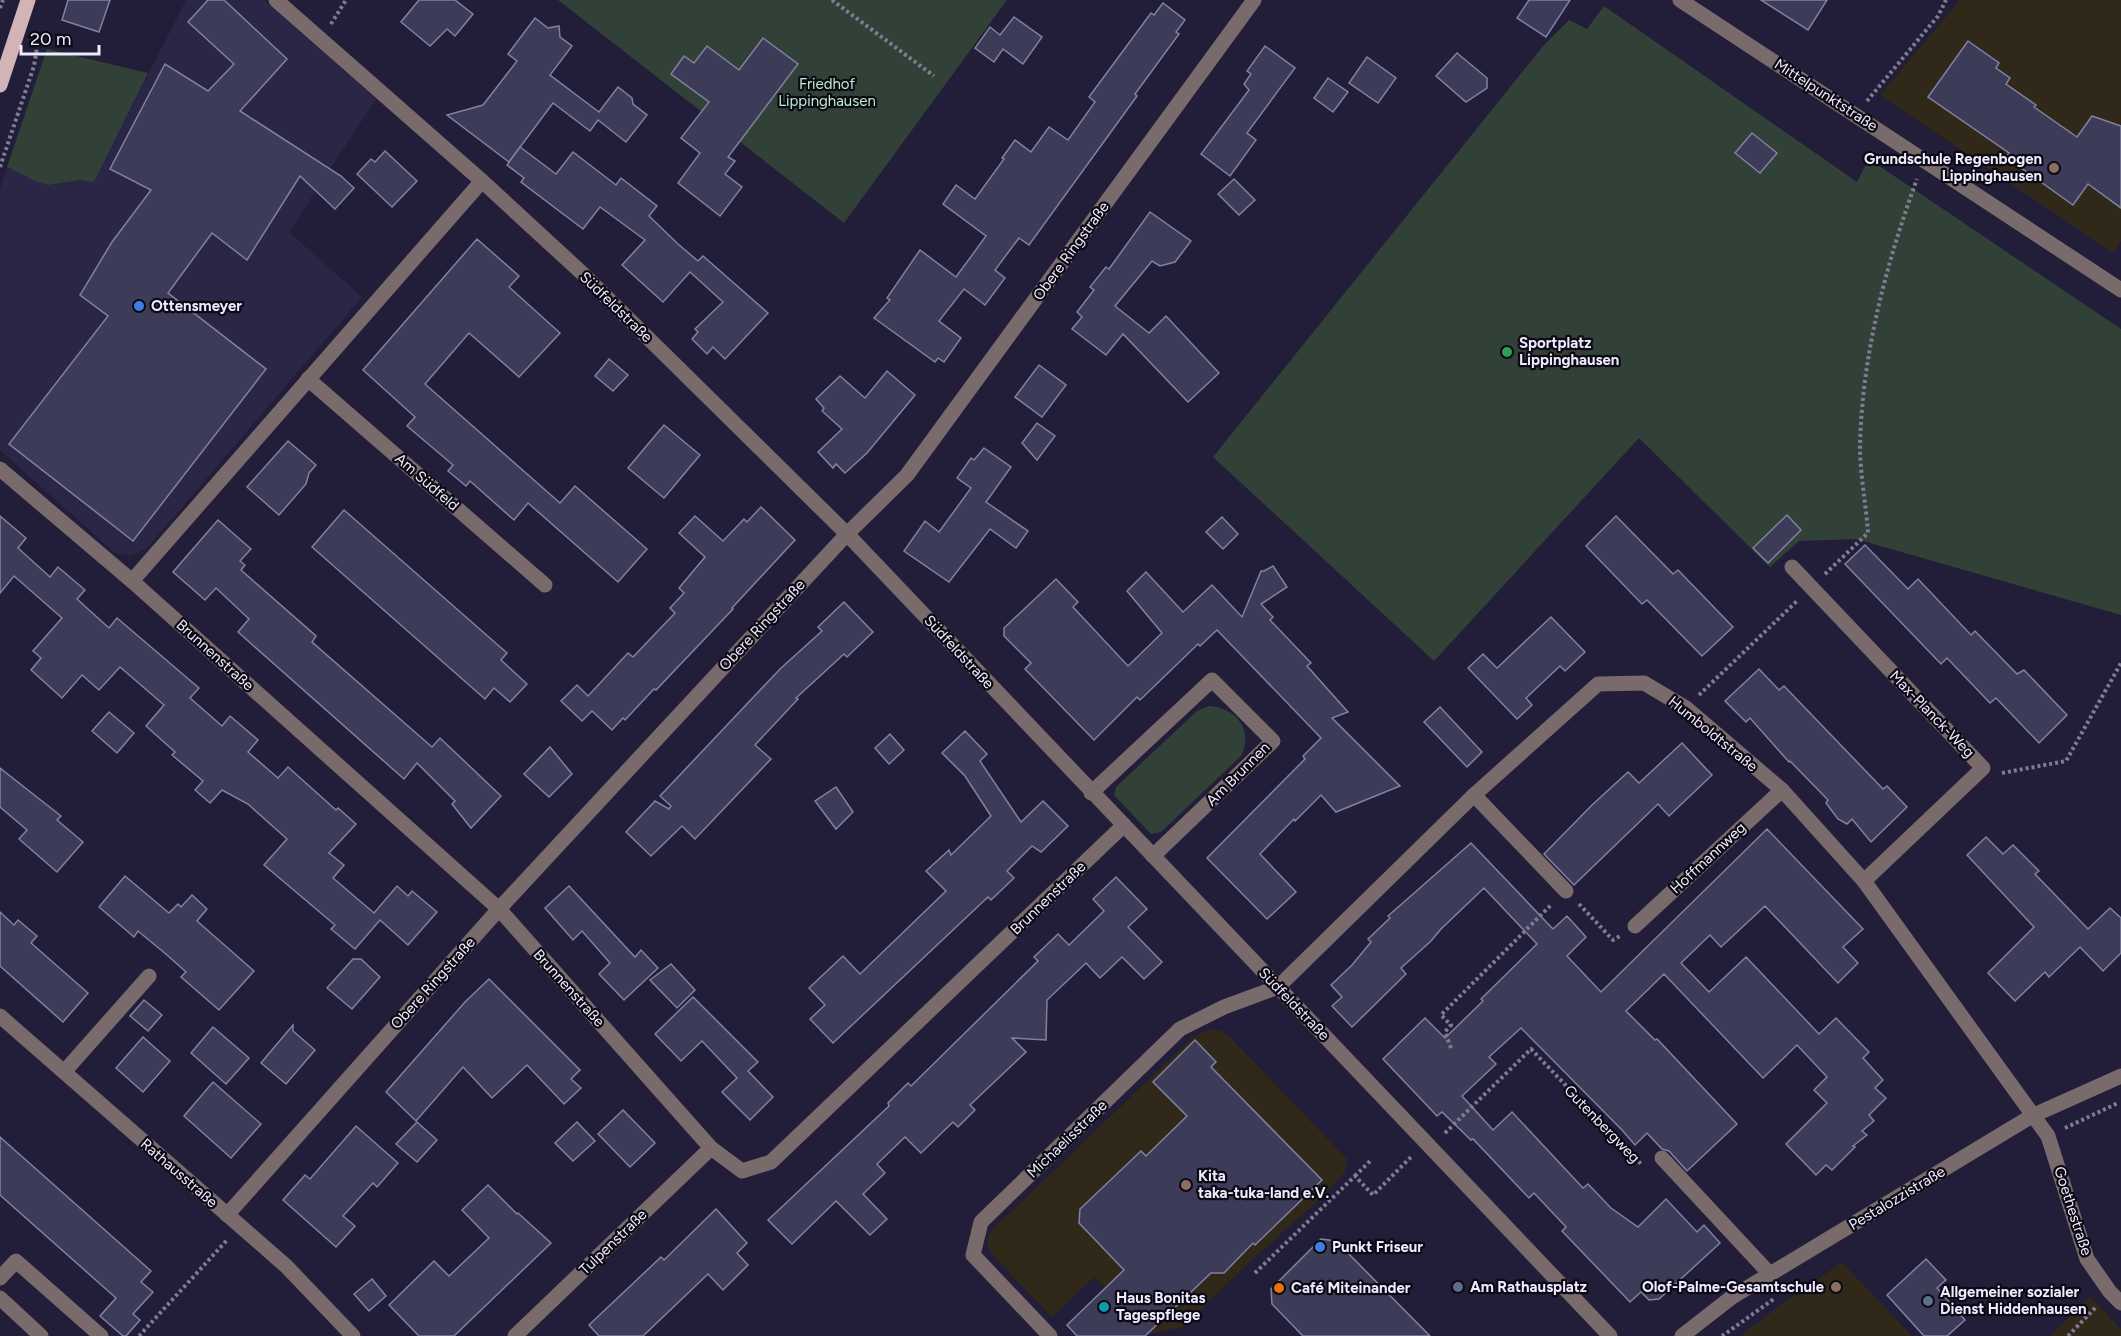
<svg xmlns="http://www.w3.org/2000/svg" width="2121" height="1336" font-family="Figtree,sans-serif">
  <rect width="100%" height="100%" fill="#221d38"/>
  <!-- built -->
  <polygon fill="#2c2646" points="186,0 264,0 376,99 289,232 362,297 147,548 131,556 115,553 0,450 0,189 7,167 37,182 48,185 80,180 94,181"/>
  <!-- education -->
  <g fill="#302818">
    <polygon points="1960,0 2121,0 2121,241 2113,253 1880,95"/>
    <polygon points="1214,1029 1224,1032 1231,1038 1347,1159 1345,1172 1322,1197 1253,1259 1183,1327 1149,1334 1094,1277 1052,1317 991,1254 987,1243 989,1235 993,1229 1191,1039 1202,1032"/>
    <polygon points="1842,1262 1912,1336 1740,1336 1771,1312"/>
    <polygon points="2090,1296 2121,1329 2121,1336 2050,1336"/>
  </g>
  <!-- green -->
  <g fill="#324138">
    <polygon points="558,0 1007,0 844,223"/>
    <polygon points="1604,6 1857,182 1869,159 2121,329 2121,615 1856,539 1799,541 1770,567 1639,438 1434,661 1213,457 1543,46 1569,20 1587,29"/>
    <polygon points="47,49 148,73 94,182 80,180 48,185 37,182 7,167"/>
    <path d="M1208,706C1236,707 1254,730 1241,756L1161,832L1151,834L1114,795L1116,787L1197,711Z"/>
  </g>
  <!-- building -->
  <g fill="#3c3b58" stroke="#8181a2" stroke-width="1.5">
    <polygon points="68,0 110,0 99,32 62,20"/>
    <polygon points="208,0 224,0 287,59 240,111 341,176 354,188 335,209 300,176 247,260 212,233 168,293 266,369 133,541 9,444 108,316 80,295 112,242 151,190 110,169 165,64 208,91 234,64 188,22"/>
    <polygon points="419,0 455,0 473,14 455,36 447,29 430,46 401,22"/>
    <polygon points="1529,0 1570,0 1546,37 1517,18"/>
    <polygon points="1761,0 1827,0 1808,30"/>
    <polygon points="1163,3 1185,20 1176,32 1179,34 1135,94 1137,96 1029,245 1019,238 995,270 1005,278 985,305 964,289 939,321 961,338 944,362 938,358 935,362 874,318 890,300 887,298 920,250 956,277 986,236 943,204 956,185 975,199 1004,159 1002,158 1015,140 1031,152 1049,127 1068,140 1095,102 1089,97 1151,13 1154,15"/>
    <polygon points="1014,17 1042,37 1023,64 1003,49 994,62 975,48 990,27 1000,35"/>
    <polygon points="535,18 548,28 559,26 560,37 572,46 550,75 599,112 618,87 632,98 633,104 647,115 626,142 598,120 590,131 553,103 509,162 447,115 483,105 517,61 508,54"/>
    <polygon points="763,38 798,64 728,157 735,161 725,174 742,187 720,216 678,183 700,153 681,138 709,102 671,74 684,56 694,63 707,46 739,70"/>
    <polygon points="1968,41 1999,63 1996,68 2010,78 2006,84 2036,105 2034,107 2077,137 2092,116 2121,126 2121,208 2088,184 2073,205 2006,157 2009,153 1928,97"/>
    <polygon points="1265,46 1295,68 1247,133 1256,140 1230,176 1201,154 1249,90 1244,84 1251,74 1247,71"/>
    <polygon points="1457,53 1487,78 1487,88 1466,102 1436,76"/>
    <polygon points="1367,57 1396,78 1378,103 1349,83"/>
    <polygon points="1328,78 1348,92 1333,112 1314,98"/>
    <polygon points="1752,133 1777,153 1760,173 1735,153"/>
    <polygon points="520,147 556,174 573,152 616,185 621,178 657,206 649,216 678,244 698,261 703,256 768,313 725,359 713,347 707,354 692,339 698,332 695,329 723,302 690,272 663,302 622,265 645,240 600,207 583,229 521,182 524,178 507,165"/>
    <polygon points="385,151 417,181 392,207 357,174 371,159 375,162"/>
    <polygon points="1234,179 1255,200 1239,215 1218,194"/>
    <polygon points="1150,212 1191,241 1175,262 1160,266 1152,261 1115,306 1149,333 1166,316 1219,373 1188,402 1123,334 1106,355 1072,329 1082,317 1077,312 1094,290 1090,287 1106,267 1109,269"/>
    <polygon points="477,239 519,276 509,287 560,333 519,377 469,333 425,384 560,503 575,486 647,549 618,582 528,503 514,520 470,481 466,486 448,471 453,465 407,426 415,417 363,370"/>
    <polygon points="609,359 628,375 613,391 595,376"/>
    <polygon points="1039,365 1066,385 1042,417 1015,397"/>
    <polygon points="887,371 915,395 867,453 845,473 836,464 833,468 818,452 842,429 822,411 824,408 816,399 840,376 865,398"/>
    <polygon points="1037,423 1055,436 1037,460 1022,443"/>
    <polygon points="664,425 700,455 664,498 628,468"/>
    <polygon points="288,441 316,465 309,473 306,484 279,515 247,487"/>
    <polygon points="984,448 1011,467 986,502 1028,531 1016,548 990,529 949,582 904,551 925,521 939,532 971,488 957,478 971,458 974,460"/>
    <polygon points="761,507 795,540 732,608 733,609 656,690 654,689 625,720 623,718 612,730 592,711 582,721 561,701 577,685 588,696 628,653 633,657 675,613 670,608 684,593 679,588 705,557 679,533 695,516 723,541 744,519 747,522"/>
    <polygon points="344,510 507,653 501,660 527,684 510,702 494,688 485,699 312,547"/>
    <polygon points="1787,515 1801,530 1768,563 1753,548"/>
    <polygon points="0,516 26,538 18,548 50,577 58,567 85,590 77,599 109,628 117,618 199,688 190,698 222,726 230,716 258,740 248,752 278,778 288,767 336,810 338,808 356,824 329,853 344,865 333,878 374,913 397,886 408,896 412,891 437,912 408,945 380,920 355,949 331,929 335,925 264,865 287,839 248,804 222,790 210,803 195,790 203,781 172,755 175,752 146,726 164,705 120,667 99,690 82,675 62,698 31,670 41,658 33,651 62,618 14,576 0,593"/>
    <polygon points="1616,516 1673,574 1678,570 1733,627 1702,656 1647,600 1642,604 1586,546"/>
    <polygon points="1222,517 1238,534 1223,549 1206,532"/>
    <polygon points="218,520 251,549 240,561 245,565 241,570 316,636 312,642 432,747 440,738 501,796 471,828 452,804 455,801 417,763 404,779 238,632 249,619 216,588 205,600 173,572"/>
    <polygon points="1865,545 1908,589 1918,579 1971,635 1975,631 2017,674 2024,670 2067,715 2039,743 1996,698 1990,703 1947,658 1941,664 1845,564"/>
    <polygon points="1273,566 1287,587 1261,604 1273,617 1270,620 1311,663 1307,666 1348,712 1332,718 1400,786 1336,812 1321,795 1295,821 1294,819 1260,854 1296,892 1267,919 1207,858 1305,759 1303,756 1321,738 1217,630 1200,646 1198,644 1140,700 1137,697 1094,740 1025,669 1031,663 1004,636 1004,628 1056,579 1078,602 1073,607 1128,666 1162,633 1127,591 1146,572 1183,612 1212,585 1242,617 1261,571 1264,571"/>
    <polygon points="844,602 873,632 847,657 844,654 796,698 798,699 755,745 771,759 695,839 682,826 651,856 626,832 655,801 669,809 671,806 660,796 780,669 822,631 818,627"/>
    <polygon points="1551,617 1585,652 1565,671 1560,666 1526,698 1532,705 1517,719 1468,668 1483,654 1497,668"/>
    <polygon points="1759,669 1779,690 1784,686 1883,789 1887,786 1907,807 1871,842 1852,819 1847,824 1838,819 1826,803 1828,800 1790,761 1789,762 1750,718 1746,722 1725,701"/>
    <polygon points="1440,707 1482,752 1467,767 1424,722"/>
    <polygon points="109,712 134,733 117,753 92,731"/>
    <polygon points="965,731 987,754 980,761 1021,822 1043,801 1068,826 1041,852 1032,846 1007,871 1014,878 991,900 988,897 833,1043 810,1019 825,1005 809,988 843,956 860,974 946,891 926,871 949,850 951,855 991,816 965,776 942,753"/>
    <polygon points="890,734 904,750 889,764 875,748"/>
    <polygon points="1682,743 1712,775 1669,816 1658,804 1574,885 1544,854 1592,805 1628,772 1639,783"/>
    <polygon points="550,747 572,774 549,797 524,774"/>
    <polygon points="0,768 61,816 57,820 83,842 57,872 19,839 27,830 0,807"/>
    <polygon points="836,787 853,812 836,829 815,801"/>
    <polygon points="1767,829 1863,929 1843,947 1858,963 1838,983 1765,906 1721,947 1710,935 1681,963 1709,992 1746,957 1819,1034 1836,1018 1869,1052 1863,1058 1883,1080 1875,1088 1886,1098 1869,1115 1874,1121 1862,1131 1867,1135 1853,1146 1855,1147 1832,1170 1826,1165 1816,1175 1786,1144 1827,1103 1814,1090 1827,1077 1797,1045 1763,1078 1664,974 1626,1011 1655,1040 1657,1039 1737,1124 1687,1171 1669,1151 1662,1149 1647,1133 1635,1145 1622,1130 1521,1028 1489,1057 1496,1064 1462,1096 1493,1130 1512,1112 1583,1188 1588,1184 1611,1208 1638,1227 1666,1199 1697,1232 1704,1225 1720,1243 1659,1299 1649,1300 1641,1292 1630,1302 1562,1231 1566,1227 1534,1193 1529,1198 1473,1139 1471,1140 1442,1112 1437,1116 1383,1059 1425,1018 1445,1038 1483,1001 1481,999 1537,944 1484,888 1441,929 1431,941 1401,968 1406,974 1352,1027 1332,1006 1342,997 1331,985 1352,965 1371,942 1368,939 1390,918 1388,916 1471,843 1553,929 1567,916 1586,937 1567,956 1601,992"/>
    <polygon points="1986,837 2003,854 2013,845 2039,871 2035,874 2088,929 2110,908 2121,918 2121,953 2103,971 2080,947 2049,977 2045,972 2015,1001 1988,973 2034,927 1967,855"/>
    <polygon points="125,876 169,913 178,904 181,907 192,895 207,909 197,921 254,971 219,1010 181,977 186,972 167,955 138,931 134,937 99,907"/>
    <polygon points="1116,877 1147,909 1128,927 1162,962 1144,979 1122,957 1100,978 1086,963 1047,1000 1046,1040 1012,1038 1026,1052 970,1105 975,1110 958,1127 953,1122 921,1153 905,1137 877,1164 885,1173 863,1194 887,1219 870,1235 836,1201 792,1244 768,1220 889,1106 888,1103 908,1083 911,1086 1038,961 1034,957 1058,934 1069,945 1104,911 1093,899"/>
    <polygon points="569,886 635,957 641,950 658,968 624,1000 599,974 610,963 582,931 573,940 545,908"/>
    <polygon points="0,912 14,925 18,920 37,936 31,943 88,993 63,1022 0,966"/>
    <polygon points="353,959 361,959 380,977 352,1009 327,988"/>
    <polygon points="671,964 695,990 677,1008 650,980"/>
    <polygon points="489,979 580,1070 571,1079 581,1088 564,1104 527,1065 492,1098 463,1067 416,1121 386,1092 465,1002"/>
    <polygon points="693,997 758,1062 748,1071 773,1097 750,1120 722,1092 737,1078 702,1041 681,1061 655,1034"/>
    <polygon points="144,1000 162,1015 148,1031 130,1016"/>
    <polygon points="293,1025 293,1031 315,1050 286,1084 261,1063"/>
    <polygon points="213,1027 249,1058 226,1084 191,1053"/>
    <polygon points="143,1037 170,1061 143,1092 116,1068"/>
    <polygon points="1195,1040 1216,1062 1211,1067 1322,1180 1255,1245 1253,1243 1224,1273 1211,1273 1145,1336 1077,1336 1067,1325 1124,1270 1079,1223 1080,1209 1141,1151 1146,1156 1187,1116 1153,1082"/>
    <polygon points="213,1082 261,1124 231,1158 184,1116"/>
    <polygon points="623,1110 655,1143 630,1167 598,1134"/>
    <polygon points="417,1122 437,1140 417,1162 396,1144"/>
    <polygon points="577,1122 595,1141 573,1161 555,1143"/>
    <polygon points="356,1126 398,1163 377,1187 373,1183 343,1216 355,1226 336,1247 283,1200 305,1175 310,1179"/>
    <polygon points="0,1137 151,1271 141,1282 153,1292 133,1314 140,1320 126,1336 123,1336 100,1316 116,1298 0,1195"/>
    <polygon points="488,1185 517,1214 518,1213 551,1243 454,1336 419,1336 389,1305 434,1261 449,1276 489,1238 462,1210"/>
    <polygon points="716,1209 747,1243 737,1253 748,1265 723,1290 708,1274 643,1336 599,1336 589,1325 661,1257 664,1260"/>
    <polygon points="1321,1239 1336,1241 1430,1336 1303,1336 1272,1304 1271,1289"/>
    <polygon points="1926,1259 1946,1280 1937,1288 1965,1320 1947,1336 1924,1336 1887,1295"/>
    <polygon points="372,1279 386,1296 369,1311 354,1294"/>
  </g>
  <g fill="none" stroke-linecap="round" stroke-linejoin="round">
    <!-- path -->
    <g stroke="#807c93" stroke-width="4" stroke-dasharray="3 3" stroke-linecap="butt">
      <polyline points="832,0 934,76"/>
      <polyline points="0,8 3,0"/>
      <polyline points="331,24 346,0"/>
      <polyline points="1867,101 1938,16 1946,0"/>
      <polyline points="0,167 34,66 38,41"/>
      <path d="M1825,574L1868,533C1866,504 1860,474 1860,446C1862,355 1886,264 1917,179"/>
      <polyline points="1699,695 1798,600"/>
      <polyline points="2002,773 2066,761 2121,663"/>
      <polyline points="1579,904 1613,940 1620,936"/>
      <polyline points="1451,1048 1445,1032 1451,1025 1441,1015 1552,904"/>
      <polyline points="2065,1128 2118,1103"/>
      <polyline points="1445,1133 1531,1049 1642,1165"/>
      <polyline points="1355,1176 1371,1160"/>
      <polyline points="1255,1273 1355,1176 1373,1195 1412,1156"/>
      <polyline points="139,1336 228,1239"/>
      <polyline points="1722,1336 1775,1298"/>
      <polyline points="2068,1336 2097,1306"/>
    </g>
    <!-- minor -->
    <g stroke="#796a6c" stroke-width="15">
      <polyline points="276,0 482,181 583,274 847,534 1610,1336"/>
      <polyline points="1680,0 2121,290"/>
      <polyline points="308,379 545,585"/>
      <polyline points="0,469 132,581 499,909 711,1148 742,1171 771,1162 1124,825"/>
      <polyline points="1792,567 1983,768 1864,881"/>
      <polyline points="132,581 482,181"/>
      <polyline points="1091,793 1212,680 1273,741 1153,856"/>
      <polyline points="1474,795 1566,891"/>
      <polyline points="1635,926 1782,790"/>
      <polyline points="0,1016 286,1266 353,1336"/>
      <polyline points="64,1072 149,976"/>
      <polyline points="1662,1158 1770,1274"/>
      <polyline points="227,1215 499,909 847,534 907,475 1254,0"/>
      <polyline points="0,1278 16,1261 101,1336"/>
      <polyline points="0,1298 41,1336"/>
      <polyline points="515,1336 711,1148"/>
      <polyline points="1050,1336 973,1255 981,1222 1180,1029 1224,1007 1278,987 1474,795 1598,684 1644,683 1686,708 1782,790 1864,881 2048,1136 2087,1259 2110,1292 2121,1303"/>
      <polyline points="1682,1336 1732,1297 2032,1116 2121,1076"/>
    </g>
    <!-- major -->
    <polyline stroke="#d1b3b8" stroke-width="15" points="0,85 28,0"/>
  </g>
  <!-- markers -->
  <g fill="#8d6e63" stroke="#0c0915" stroke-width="2">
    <circle cx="2054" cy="168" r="6"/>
    <circle cx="1186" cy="1185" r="6"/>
    <circle cx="1836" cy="1287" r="6"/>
  </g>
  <g fill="#3f7fe0" stroke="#0c0915" stroke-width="2">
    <circle cx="139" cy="306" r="6"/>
    <circle cx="1320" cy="1247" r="6"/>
  </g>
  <circle fill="#2e9e5b" stroke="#0c0915" stroke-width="2" cx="1507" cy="352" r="6"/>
  <g fill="#5c6f8a" stroke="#0c0915" stroke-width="2">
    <circle cx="1458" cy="1287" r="6"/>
    <circle cx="1928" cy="1301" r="6"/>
  </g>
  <circle fill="#e8710a" stroke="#0c0915" stroke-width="2" cx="1279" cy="1288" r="6"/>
  <circle fill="#0f9aa8" stroke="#0c0915" stroke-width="2" cx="1104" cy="1307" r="6"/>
  <g text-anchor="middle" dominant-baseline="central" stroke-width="4.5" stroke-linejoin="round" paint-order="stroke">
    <!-- park labels -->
    <g font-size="15" fill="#b8efce" stroke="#0c0915">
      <text x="827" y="84">Friedhof<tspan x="827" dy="17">Lippinghausen</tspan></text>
    </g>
    <!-- street labels -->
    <g font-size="15" fill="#edebfd" stroke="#0c0915">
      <text transform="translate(1826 95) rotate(33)">Mittelpunktstraße</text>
      <text transform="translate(1071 251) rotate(-54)">Obere Ringstraße</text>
      <text transform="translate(616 307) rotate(44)">Südfeldstraße</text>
      <text transform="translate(427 482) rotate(41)">Am Südfeld</text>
      <text transform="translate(762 625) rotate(-47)">Obere Ringstraße</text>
      <text transform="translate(959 652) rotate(47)">Südfeldstraße</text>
      <text transform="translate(215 655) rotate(42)">Brunnenstraße</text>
      <text transform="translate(1932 714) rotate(46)">Max-Planck-Weg</text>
      <text transform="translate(1713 734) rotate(39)">Humboldtstraße</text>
      <text transform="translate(1238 774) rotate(-45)">Am Brunnen</text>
      <text transform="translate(1708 858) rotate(-43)">Hoffmannweg</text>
      <text transform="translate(1048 898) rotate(-44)">Brunnenstraße</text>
      <text transform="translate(433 983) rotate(-48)">Obere Ringstraße</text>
      <text transform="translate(569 988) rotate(48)">Brunnenstraße</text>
      <text transform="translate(1294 1004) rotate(46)">Südfeldstraße</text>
      <text transform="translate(1602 1124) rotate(46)">Gutenbergweg</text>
      <text transform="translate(1067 1139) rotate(-44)">Michaelisstraße</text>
      <text transform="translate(179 1173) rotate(41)">Rathausstraße</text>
      <text transform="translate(1897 1198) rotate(-31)">Pestalozzistraße</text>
      <text transform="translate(2073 1211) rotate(72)">Goethestraße</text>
      <text transform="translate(613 1242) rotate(-44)">Tulpenstraße</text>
    </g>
    <!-- poi labels -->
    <g font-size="15" font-weight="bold" fill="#edebfd" stroke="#0c0915" text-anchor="start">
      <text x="2042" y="159" text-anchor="end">Grundschule Regenbogen<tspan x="2042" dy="17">Lippinghausen</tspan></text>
      <text x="151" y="306">Ottensmeyer</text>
      <text x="1519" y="343">Sportplatz<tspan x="1519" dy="17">Lippinghausen</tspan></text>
      <text x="1198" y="1176">Kita<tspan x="1198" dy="17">taka-tuka-land e.V.</tspan></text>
      <text x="1332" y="1247">Punkt Friseur</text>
      <text x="1470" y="1287">Am Rathausplatz</text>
      <text x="1824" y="1287" text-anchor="end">Olof-Palme-Gesamtschule</text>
      <text x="1291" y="1288">Café Miteinander</text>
      <text x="1940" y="1292">Allgemeiner sozialer<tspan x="1940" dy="17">Dienst Hiddenhausen</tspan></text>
      <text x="1116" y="1298">Haus Bonitas<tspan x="1116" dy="17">Tagespflege</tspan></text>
    </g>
  </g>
  <!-- scale -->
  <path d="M21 45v9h78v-9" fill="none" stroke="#edebfd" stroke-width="3"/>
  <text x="30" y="45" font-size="18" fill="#edebfd" stroke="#0c0915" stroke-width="4.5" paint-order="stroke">20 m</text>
</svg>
